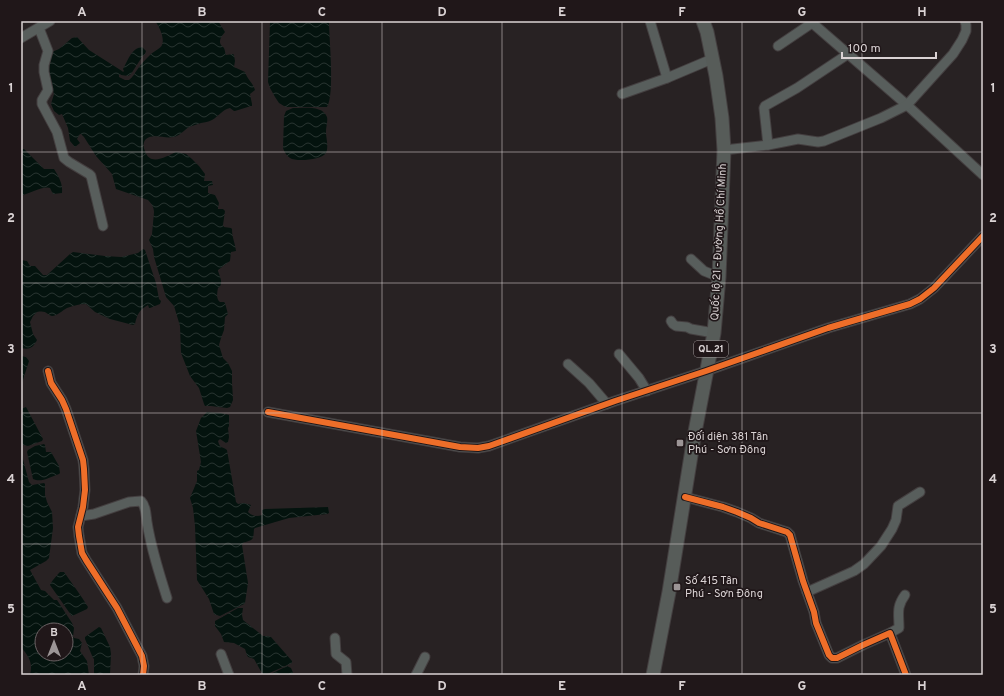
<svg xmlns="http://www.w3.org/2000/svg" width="1004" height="696" font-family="Overpass,sans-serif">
  <defs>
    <pattern id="water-waves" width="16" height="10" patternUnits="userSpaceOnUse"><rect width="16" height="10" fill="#04130e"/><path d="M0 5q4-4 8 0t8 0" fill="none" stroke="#283430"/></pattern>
  </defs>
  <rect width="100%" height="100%" fill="#282223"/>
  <!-- water -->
  <g fill="url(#water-waves)" fill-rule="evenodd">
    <path d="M155,21H218L225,32C222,36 218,40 221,45C222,46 223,47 224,48C225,50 225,53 226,55L233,54L234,55L235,61L234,67L245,72C247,79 253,83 255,90L250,94L252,104V106H251L235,111H234L230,108C223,109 219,116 212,120C208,122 205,122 201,123C197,124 193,126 189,127C184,130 180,136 173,137C165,139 153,133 146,139C143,142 143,147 145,151C150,167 167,156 176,152L186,154L192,159L199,166L205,174L204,181H212L213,185L208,186V193L215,195L219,203L218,208V209H223L225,211L223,225L224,227L231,228L232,229C232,238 235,242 236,251L231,252L230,261L218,270V271C220,277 224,284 218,288C217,293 216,299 220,302H224L225,303L228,314L225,317L224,330L221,338L219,345L223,358L228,363L232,371V382L233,400L230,407L227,408L211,406H205L204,404L199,388L190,376L181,353L180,326L174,306L166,297L154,257L153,249L149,240L152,234L154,212C154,207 151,203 148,200L116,189L112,174L96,156L84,137L81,134H80L77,139L80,143L75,147L70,141L68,128L62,114L59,115L54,111L51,104L54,94L49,77V69L52,52L59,49L72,38L77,37L89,50L122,71L123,72L124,71L123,69C128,61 131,48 142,47L146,51L145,54L142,57L131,74L128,76L121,75L120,74L119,75V77L125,80H129C133,77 134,74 137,70C140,65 145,60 150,55C153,52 161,48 162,45C165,38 159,26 155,21Z"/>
    <path d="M270,21H329C329,38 335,95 327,107H286L284,106L279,103L275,97L270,88L268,82Z"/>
    <path d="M293,108C303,108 323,105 327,117C328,121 326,127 326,132C326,138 329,147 326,153C322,160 296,162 290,158C287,156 284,152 283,148L284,116L286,111Z"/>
    <path d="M21,149H24L44,169H54C59,177 63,184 62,193L53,194C52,192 51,190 50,188C46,185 26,194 21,196Z"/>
    <path d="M143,249L145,250L156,283L159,299L161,301L160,304L150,308H149L148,305C139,310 137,315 135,324L133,325L110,319L95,312L86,304C79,304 73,306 67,308C63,310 57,316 52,316C47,315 47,310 37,312L33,316L30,322L33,334L37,340C33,348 29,350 21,348V260L27,261L30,266H35L43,275H47L70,254L73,252L105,256L121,257L138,253Z"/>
    <polygon points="21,356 26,357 29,361 21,386"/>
    <polygon points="26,407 43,439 42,441 28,446 23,445 21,443 21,409"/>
    <path d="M207,412L221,413L229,415V426L228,428L229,437L228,442L226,443L220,439L218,441C220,449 222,446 227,450L236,502L238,504L244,503L251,505L248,512L249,513C253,516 257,517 262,515V510L265,509L328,507L329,513L327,514L289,518L255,528L254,529C253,541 254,539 243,543L242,545L248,583L245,603L244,604L220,616L216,615L214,614L209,599L197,580L195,526L193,508L190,498L197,481V471L199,470L201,462L196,431L201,418Z"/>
    <path d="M44,444L45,445L46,452H51L59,466L60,473L59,474C50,477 41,483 33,479L27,452L28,450L35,446Z"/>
    <path d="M21,452L29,482L32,485L44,483L45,484V495L47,502L52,512L53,528L49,558L46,561L30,570L41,590L45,591L54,600H57L72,623L74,628L73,637L74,638L79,639L82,643L80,651L87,661L89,675H30C33,662 29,657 21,647ZM42,630H66V654H42Z"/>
    <path d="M60,572H64C72,584 81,595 88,607L87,609L72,616L71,615L50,585C50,583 58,574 60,572Z"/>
    <path d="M238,608H243L242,615L243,620L263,636H268L271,637L292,661V663L265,675H263L254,659C246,656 248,658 245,649L234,643L224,642L221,634L215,626V621Z"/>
    <polygon points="99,627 101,628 110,647 111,654 110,675 94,675 94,659 93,658 85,639 85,637"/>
    <polygon points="287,666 291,668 294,675 269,675"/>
  </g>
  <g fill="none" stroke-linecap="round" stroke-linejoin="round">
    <!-- minor casing -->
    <g stroke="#443f40" stroke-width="11">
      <g id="minor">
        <polyline points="650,21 667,78"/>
        <polyline points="810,21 907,105 983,175"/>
        <polyline points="39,28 48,51 44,65 44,72 48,90 42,100 42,104 57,132 64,158 69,162 89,174 91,176 103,226"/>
        <polyline points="21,38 50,21"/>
        <polyline points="778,46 812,23"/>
        <polyline points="622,94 667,78 712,59"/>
        <polyline points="768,145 764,108 765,106 797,88 848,54"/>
        <polyline points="724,150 768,145 798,139 818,142 824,141 881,118 907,105 953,54 962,40 966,31 966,25 965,21"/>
        <polyline points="691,259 704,271 719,277"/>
        <polyline points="671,321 673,324 676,326 687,327 691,329 714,333"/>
        <polyline points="619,354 639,378 647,391"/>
        <polyline points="568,364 589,383 607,404"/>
        <polyline points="48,371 51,383 62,400 66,409 83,460 84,469 85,490 83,507 78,527 79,536 82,553 86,560 117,608 142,656 144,666 143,675"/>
        <polyline points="268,412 460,447 478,448 489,446 615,401 706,371 828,328 910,304 920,299 934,288 983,236"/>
        <polyline points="685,497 723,507 737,512 751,518 759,523 787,532 790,535 803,581 814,612 816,623 829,655 832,658 837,658 863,645 890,633 906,675"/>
        <path d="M81,516L94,514L129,502L141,501C146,506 146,515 147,522C151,548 159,573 167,598"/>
        <polyline points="807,592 854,571 864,564 881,546 892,529 896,520 898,506 920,492"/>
        <path d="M890,633L899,628C899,614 896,607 905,595"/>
        <polyline points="335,638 336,654 346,662 347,675"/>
        <polyline points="221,654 229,675"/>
        <polyline points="416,675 425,657"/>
      </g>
    </g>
    <!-- highway casing -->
    <g stroke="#443f40" stroke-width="15">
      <polyline id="highway" points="653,675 669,592 694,437 714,333 719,277 724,150 722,118 716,76 707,32 703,21"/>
    </g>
    <!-- minor -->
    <use href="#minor" stroke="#585e5c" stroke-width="9"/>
    <!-- highway -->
    <use href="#highway" stroke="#575c59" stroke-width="13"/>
    <!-- cycleway casing -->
    <g stroke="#201719" stroke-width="8">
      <g id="cycleway">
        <polyline points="48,371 51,383 62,400 66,409 83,460 84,469 85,490 83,507 78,527 79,536 82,553 86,560 117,608 142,656 144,666 143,675"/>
        <polyline points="268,412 460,447 478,448 489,446 615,401 706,371 828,328 910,304 920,299 934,288 983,236"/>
        <polyline points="685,497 723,507 737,512 751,518 759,523 787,532 790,535 803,581 814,612 816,623 829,655 832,658 837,658 863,645 890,633 906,675"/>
      </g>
    </g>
    <!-- cycleway -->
    <use href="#cycleway" stroke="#ee6e29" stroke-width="6"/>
  </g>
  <!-- grid -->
  <path fill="none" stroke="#dad3d4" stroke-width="1" stroke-opacity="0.55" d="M142,21V675M262,21V675M382,21V675M502,21V675M622,21V675M742,21V675M862,21V675M21,152H983M21,283H983M21,413H983M21,544H983"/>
  <!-- markers -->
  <g fill="#9c9596" stroke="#201719" stroke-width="1.5">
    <rect x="676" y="439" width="8" height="8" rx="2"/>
    <rect x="673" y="583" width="8" height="8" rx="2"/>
  </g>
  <g text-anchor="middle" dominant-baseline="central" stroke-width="3.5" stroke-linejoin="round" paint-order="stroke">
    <!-- shield labels -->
    <rect fill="#201719" stroke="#a29b9c" stroke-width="1" x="694" y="341" width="34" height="16" rx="3"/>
    <g font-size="10" font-weight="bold" fill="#dad3d4">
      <text x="711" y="349">QL.21</text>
    </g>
    <!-- street labels -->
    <g font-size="11" fill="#dad3d4" stroke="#201719">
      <text transform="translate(719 242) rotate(-87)">Quốc lộ 21 - Đường Hồ Chí Minh</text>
    </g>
    <!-- poi labels -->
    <g font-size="11" fill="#dad3d4" stroke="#201719" text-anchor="start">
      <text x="688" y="437">Đối diện 381 Tân<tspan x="688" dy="13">Phú - Sơn Đông</tspan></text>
      <text x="685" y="581">Số 415 Tân<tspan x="685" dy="13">Phú - Sơn Đông</tspan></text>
    </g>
  </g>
  <!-- border -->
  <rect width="1004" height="696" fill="none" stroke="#201719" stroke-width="44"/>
  <!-- north arrow -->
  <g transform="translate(54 642)"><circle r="19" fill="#201719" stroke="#6a6264"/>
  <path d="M0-3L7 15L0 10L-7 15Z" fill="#9c9596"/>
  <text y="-6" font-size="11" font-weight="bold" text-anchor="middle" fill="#dad3d4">B</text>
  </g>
  <!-- scale -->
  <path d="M842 52v6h94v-6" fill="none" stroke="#dad3d4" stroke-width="2"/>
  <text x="848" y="52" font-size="12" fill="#dad3d4" stroke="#201719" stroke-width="3" paint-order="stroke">100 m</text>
  <rect x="22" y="22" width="960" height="652" fill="none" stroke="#dad3d4" stroke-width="1.5"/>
  <g font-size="13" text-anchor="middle" font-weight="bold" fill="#dad3d4">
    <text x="82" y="16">A</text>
    <text x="202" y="16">B</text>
    <text x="322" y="16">C</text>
    <text x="442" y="16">D</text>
    <text x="562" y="16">E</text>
    <text x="682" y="16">F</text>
    <text x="802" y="16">G</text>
    <text x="922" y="16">H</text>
    <text x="11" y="92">1</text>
    <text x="993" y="92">1</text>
    <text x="11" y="222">2</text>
    <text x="993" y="222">2</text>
    <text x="11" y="353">3</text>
    <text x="993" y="353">3</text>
    <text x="11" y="483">4</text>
    <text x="993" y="483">4</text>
    <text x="11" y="613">5</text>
    <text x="993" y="613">5</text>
    <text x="82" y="690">A</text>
    <text x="202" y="690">B</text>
    <text x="322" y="690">C</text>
    <text x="442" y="690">D</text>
    <text x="562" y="690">E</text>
    <text x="682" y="690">F</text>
    <text x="802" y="690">G</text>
    <text x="922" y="690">H</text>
  </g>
</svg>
